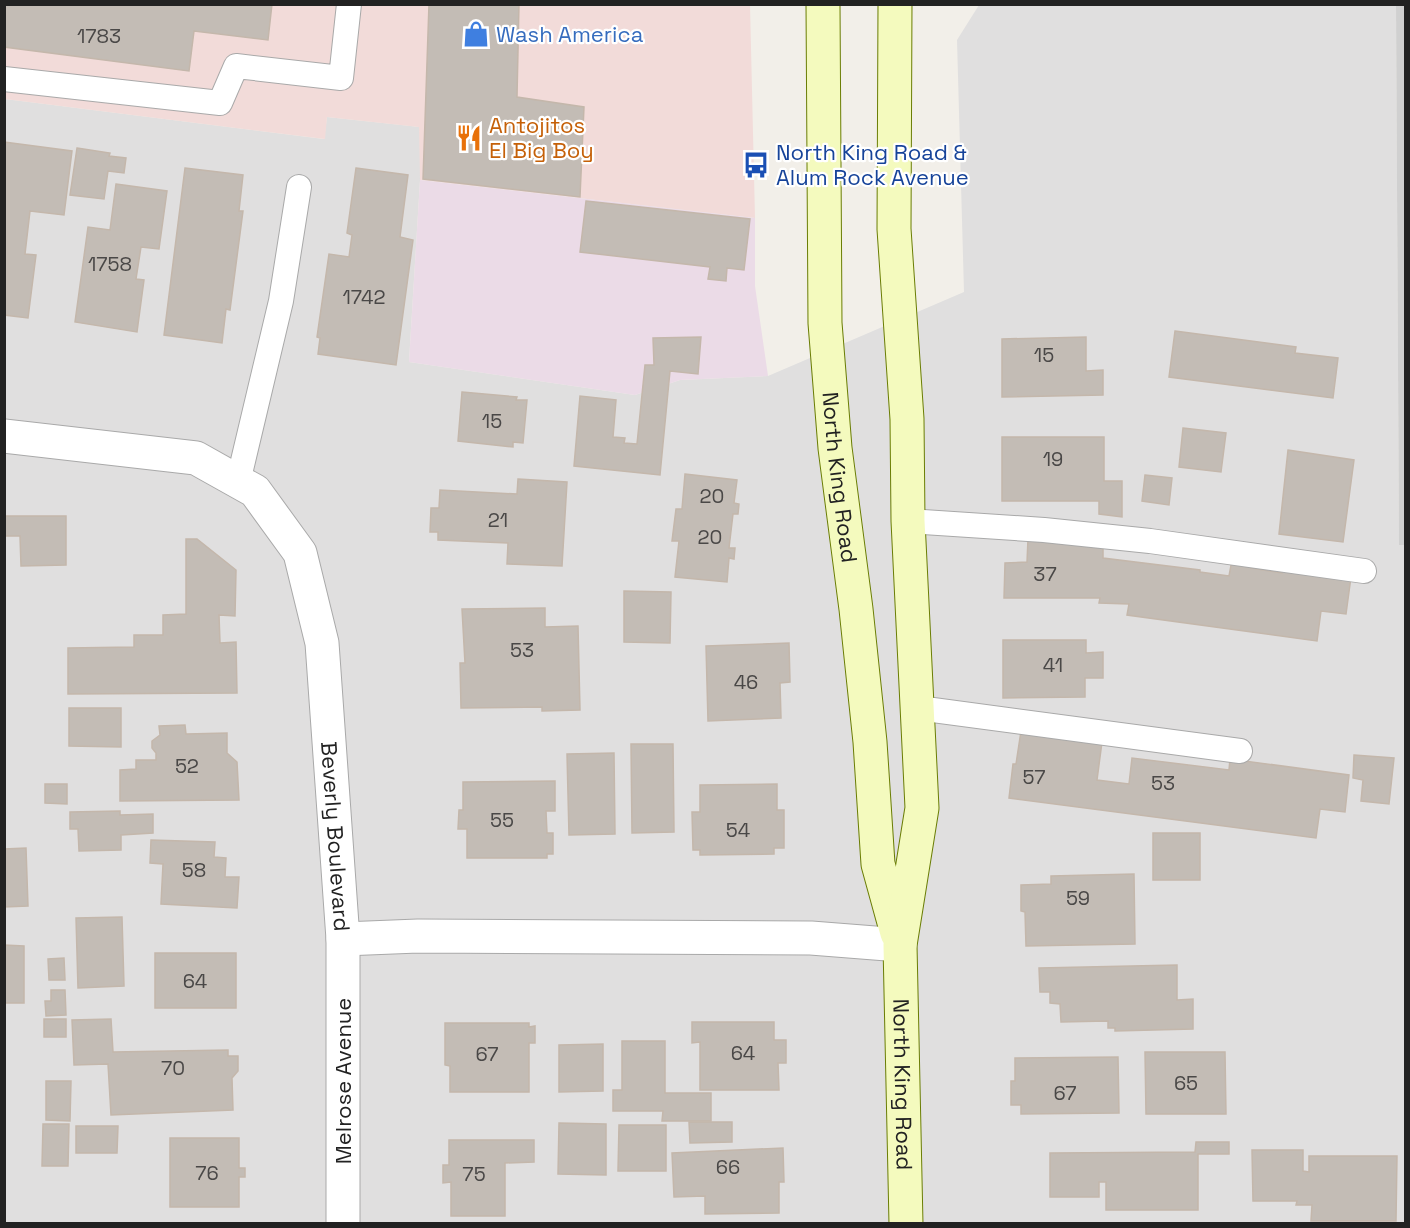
<svg xmlns="http://www.w3.org/2000/svg" width="1410" height="1228" font-family="'Space Grotesk',sans-serif">
  <rect width="100%" height="100%" fill="#f2efe9"/>
  <!-- residential -->
  <polygon fill="#e0dfdf" points="979,5 1396,5 1399,545 1406,545 1405,1223 5,1224 5,99 324,139 327,117 420,127 420,180 409,362 635,395 680,380 768,376 964,292 957,40"/>
  <!-- commercial -->
  <polygon fill="#f2dbd9" points="5,5 750,5 755,218 420,180 419,127 327,117 325,139 5,99"/>
  <!-- industrial -->
  <polygon fill="#ebdbe7" points="420,180 755,218 755,286 768,376 680,380 635,395 409,362"/>
  <!-- religious -->
  <polygon fill="#d0d0d0" points="1396,5 1406,5 1405,545 1399,545"/>
  <!-- building -->
  <g fill="#c3bcb5" stroke="#c4b7ab" stroke-width="1.5">
    <polygon points="4,4 272,4 268,40 194,31 189,71 4,47"/>
    <polygon points="429,4 519,4 517,97 584,107 580,197 423,179"/>
    <polygon points="4,142 72,151 64,215 30,211 25,254 36,255 28,318 4,315"/>
    <polygon points="77,148 110,153 109,156 126,158 124,173 108,171 104,199 70,195"/>
    <polygon points="185,168 243,175 239,211 243,211 230,310 226,309 222,343 164,335"/>
    <polygon points="356,168 408,175 400,237 413,240 396,365 318,354 320,338 317,337 329,254 349,257 352,235 347,233"/>
    <polygon points="116,184 167,191 159,249 141,247 136,279 144,280 137,332 75,322 88,227 110,230"/>
    <polygon points="586,201 750,219 744,270 727,268 726,281 708,279 710,267 580,252"/>
    <polygon points="1175,331 1296,347 1295,353 1338,358 1333,398 1169,377"/>
    <polygon points="701,337 698,374 670,371 660,475 574,466 580,396 616,400 613,437 625,438 624,443 637,444 645,365 654,365 653,338"/>
    <polygon points="1086,337 1086,371 1103,370 1103,395 1002,397 1002,339"/>
    <polygon points="462,392 517,397 516,400 527,400 523,443 513,442 513,447 458,441"/>
    <polygon points="1183,428 1226,433 1221,472 1179,467"/>
    <polygon points="1002,437 1104,437 1104,481 1122,481 1122,517 1099,514 1099,501 1002,501"/>
    <polygon points="1288,450 1354,460 1343,542 1279,534"/>
    <polygon points="685,474 737,480 734,503 739,504 738,514 733,514 729,548 735,548 734,559 729,558 727,582 675,577 679,541 672,541 676,509 682,509"/>
    <polygon points="1145,475 1172,478 1169,505 1142,501"/>
    <polygon points="518,479 567,482 562,566 507,564 508,543 438,540 438,532 430,532 431,508 439,508 440,490 517,494"/>
    <polygon points="4,516 66,516 66,565 21,566 20,536 4,536"/>
    <polygon points="186,539 197,539 236,570 235,616 219,615 220,643 236,642 237,693 68,694 68,648 134,647 134,635 163,635 163,615 186,614"/>
    <polygon points="1028,539 1103,540 1103,558 1200,570 1200,572 1229,576 1232,560 1252,563 1251,568 1282,573 1284,567 1351,577 1346,614 1321,611 1317,641 1127,615 1129,604 1099,603 1100,598 1004,598 1005,563 1027,562"/>
    <polygon points="624,591 671,592 670,643 624,642"/>
    <polygon points="545,608 545,627 578,626 580,710 542,711 542,707 461,708 460,663 465,663 462,609"/>
    <polygon points="1003,640 1086,640 1086,653 1103,652 1103,678 1085,678 1085,697 1003,698"/>
    <polygon points="789,643 790,682 780,683 781,718 708,721 706,646"/>
    <polygon points="69,708 121,708 121,747 69,746"/>
    <polygon points="185,725 186,734 227,733 227,753 237,762 239,800 120,801 120,770 136,769 136,760 156,760 156,753 152,748 152,741 160,735 159,726"/>
    <polygon points="1021,731 1102,742 1097,780 1129,784 1132,758 1229,770 1230,759 1349,775 1345,812 1320,809 1316,838 1009,798 1013,764 1016,764"/>
    <polygon points="631,744 673,744 674,832 632,833"/>
    <polygon points="614,753 615,834 569,835 567,754"/>
    <polygon points="1354,755 1394,758 1389,804 1361,801 1363,780 1353,778"/>
    <polygon points="555,781 555,811 546,811 547,833 553,833 553,854 547,854 547,858 467,858 467,829 458,829 459,810 463,810 463,782"/>
    <polygon points="45,784 67,784 67,804 45,803"/>
    <polygon points="777,784 777,810 784,810 784,848 774,848 774,854 700,855 700,850 693,850 692,812 700,812 700,785"/>
    <polygon points="120,811 120,815 153,814 153,833 121,835 121,850 79,851 78,829 70,829 70,812"/>
    <rect x="1153" y="833" width="47" height="47"/>
    <polygon points="151,840 215,842 214,857 226,858 225,877 239,877 237,908 161,904 163,864 150,863"/>
    <polygon points="26,848 28,906 4,907 4,849"/>
    <polygon points="1134,874 1135,944 1026,946 1025,912 1021,911 1021,885 1051,884 1051,876"/>
    <polygon points="122,917 124,986 78,988 76,918"/>
    <polygon points="4,945 24,946 24,1003 4,1003"/>
    <rect x="155" y="953" width="81" height="55"/>
    <polygon points="64,958 65,980 49,980 48,959"/>
    <polygon points="1177,965 1177,1000 1193,999 1193,1029 1115,1031 1115,1028 1108,1028 1108,1021 1061,1022 1060,1004 1050,1003 1050,992 1040,992 1039,968"/>
    <polygon points="51,990 65,990 66,1015 46,1016 45,1001 51,1001"/>
    <rect x="44" y="1019" width="22" height="18"/>
    <polygon points="111,1019 113,1052 228,1050 228,1056 238,1056 238,1071 232,1078 233,1110 111,1115 108,1064 74,1065 72,1020"/>
    <polygon points="692,1022 774,1022 774,1040 786,1040 786,1063 778,1063 779,1090 700,1090 700,1042 692,1043"/>
    <polygon points="445,1023 529,1023 529,1027 535,1026 535,1043 529,1043 529,1092 450,1092 450,1066 445,1065"/>
    <polygon points="622,1041 665,1041 665,1093 711,1093 711,1121 662,1121 663,1111 613,1111 613,1090 622,1090"/>
    <polygon points="603,1044 603,1091 559,1092 559,1045"/>
    <polygon points="1145,1052 1225,1052 1226,1114 1146,1114"/>
    <polygon points="1118,1057 1119,1113 1021,1114 1021,1105 1011,1105 1011,1081 1015,1081 1015,1058"/>
    <polygon points="46,1081 71,1081 70,1121 46,1120"/>
    <polygon points="689,1122 732,1122 732,1142 690,1143"/>
    <polygon points="559,1123 606,1124 606,1175 558,1174"/>
    <polygon points="43,1124 69,1124 68,1166 42,1166"/>
    <polygon points="619,1125 666,1125 666,1171 618,1171"/>
    <polygon points="76,1126 118,1126 117,1153 76,1153"/>
    <polygon points="170,1138 239,1138 239,1168 245,1168 245,1177 239,1177 239,1207 170,1207"/>
    <polygon points="449,1140 534,1140 534,1162 505,1163 505,1216 451,1216 451,1182 443,1183 443,1165 449,1165"/>
    <polygon points="1196,1142 1229,1142 1229,1154 1198,1154 1198,1210 1106,1210 1106,1182 1099,1182 1099,1197 1050,1197 1050,1153 1195,1152"/>
    <polygon points="783,1148 784,1182 779,1182 779,1213 705,1214 705,1196 674,1197 672,1153"/>
    <polygon points="1252,1150 1303,1150 1303,1171 1309,1172 1309,1156 1397,1156 1396,1221 1311,1221 1312,1205 1296,1205 1297,1201 1253,1201"/>
  </g>
  <g fill="none" stroke-linecap="round" stroke-linejoin="round">
    <!-- service casing -->
    <g stroke="#a9a9a9" stroke-width="26">
      <g id="service">
        <polyline points="4,79 220,103 236,66 341,78 349,4"/>
        <polyline points="238,482 281,301 299,187"/>
        <polyline points="908,521 1044,530 1150,541 1364,571"/>
        <polyline points="918,708 1240,751"/>
      </g>
    </g>
    <!-- minor casing -->
    <g stroke="#a9a9a9" stroke-width="35">
      <g id="minor">
        <path id="s1" d="M4,436L196,458L255,491L300,553L322,643L343,939V1224"/>
        <polyline points="343,939 418,936 811,938 900,945"/>
      </g>
    </g>
    <!-- secondary casing -->
    <g stroke="#6a7d04" stroke-width="35">
      <g id="secondary">
        <path id="s2" d="M823,4L825,323L835,448L856,609L870,742L878,864L897,933"/>
        <path id="s3" d="M895,4L894,229L907,419L908,521L922,808L900,945L906,1224"/>
      </g>
    </g>
    <!-- service -->
    <use href="#service" stroke="#fff" stroke-width="24"/>
    <!-- minor -->
    <use href="#minor" stroke="#fff" stroke-width="33"/>
    <!-- secondary -->
    <use href="#secondary" stroke="#f4fabe" stroke-width="33"/>
  </g>
  <!-- icons -->
  <defs>
    <g id="shop-bare" transform="scale(2.07)"><path d="M-5-2.5h2.3a2.7 3.5 0 0 1 5.4 0H5L5.5 6h-11ZM-1.5-2.5h3a1.5 2.3 0 0 0-3 0Z" fill="#3f7fe0" stroke="#fff" stroke-width="2.5" paint-order="stroke"/></g>
    <g id="restaurant-bare" transform="scale(2.07)"><path d="M-5-6h1v4h1v-4h1v4h1v-4h1v5L-1.5 .5V6h-2V.5L-5-1ZM5-6V6H3V1.5H1.5Q1.5-4 5-6Z" fill="#e8710a" stroke="#fff" stroke-width="2.5" paint-order="stroke"/></g>
    <g id="bus-bare" transform="scale(2.07)"><path d="M-5-6H5V4H4V6H2V4H-2V6H-4V4H-5ZM-3.5-4V0h7V-4ZM-3.5 1.2v1.5H-2V1.2ZM2 1.2v1.5H3.5V1.2Z" fill="#1a4fb4" stroke="#fff" stroke-width="2.5" paint-order="stroke"/></g>
  </defs>
  <g fill-rule="evenodd">
    <use href="#shop-bare" x="476" y="34"/>
    <use href="#restaurant-bare" x="469" y="138"/>
    <use href="#bus-bare" x="756" y="165"/>
  </g>
  <g text-anchor="middle" dominant-baseline="central" stroke-width="4.5" stroke-linejoin="round" paint-order="stroke">
    <!-- number labels -->
    <g font-size="20" fill="#4a4847">
      <text x="99" y="36">1783</text>
      <text x="110" y="264">1758</text>
      <text x="364" y="297">1742</text>
      <text x="1044" y="355">15</text>
      <text x="492" y="421">15</text>
      <text x="1053" y="459">19</text>
      <text x="712" y="496">20</text>
      <text x="498" y="520">21</text>
      <text x="710" y="537">20</text>
      <text x="1045" y="574">37</text>
      <text x="522" y="650">53</text>
      <text x="1053" y="665">41</text>
      <text x="746" y="682">46</text>
      <text x="187" y="766">52</text>
      <text x="1034" y="777">57</text>
      <text x="1163" y="783">53</text>
      <text x="502" y="820">55</text>
      <text x="738" y="830">54</text>
      <text x="194" y="870">58</text>
      <text x="1078" y="898">59</text>
      <text x="195" y="981">64</text>
      <text x="743" y="1053">64</text>
      <text x="487" y="1054">67</text>
      <text x="173" y="1068">70</text>
      <text x="1186" y="1083">65</text>
      <text x="1065" y="1093">67</text>
      <text x="728" y="1167">66</text>
      <text x="207" y="1173">76</text>
      <text x="474" y="1174">75</text>
    </g>
    <!-- shop labels -->
    <g font-size="22" fill="#366cbe" stroke="#fff" text-anchor="start">
      <text x="496" y="34">Wash America</text>
    </g>
    <!-- food labels -->
    <g font-size="22" fill="#c56008" stroke="#fff" text-anchor="start">
      <text x="489" y="125">Antojitos<tspan x="489" dy="25">El Big Boy</tspan></text>
    </g>
    <!-- transit labels -->
    <g font-size="22" fill="#164399" stroke="#fff" text-anchor="start">
      <text x="776" y="152">North King Road &amp;<tspan x="776" dy="25">Alum Rock Avenue</tspan></text>
    </g>
    <!-- street labels -->
    <g font-size="22" fill="#222" stroke="#fff">
      <text stroke="none"><textPath href="#s2" startOffset="474">North King Road</textPath></text>
      <text stroke="none"><textPath href="#s1" startOffset="624">Beverly Boulevard</textPath></text>
      <text transform="translate(343 1081) rotate(-90)">Melrose Avenue</text>
      <text stroke="none"><textPath href="#s3" startOffset="1083">North King Road</textPath></text>
    </g>
  </g>
  <!-- border -->
  <rect width="1410" height="1228" fill="none" stroke="#222222" stroke-width="12"/>
</svg>
